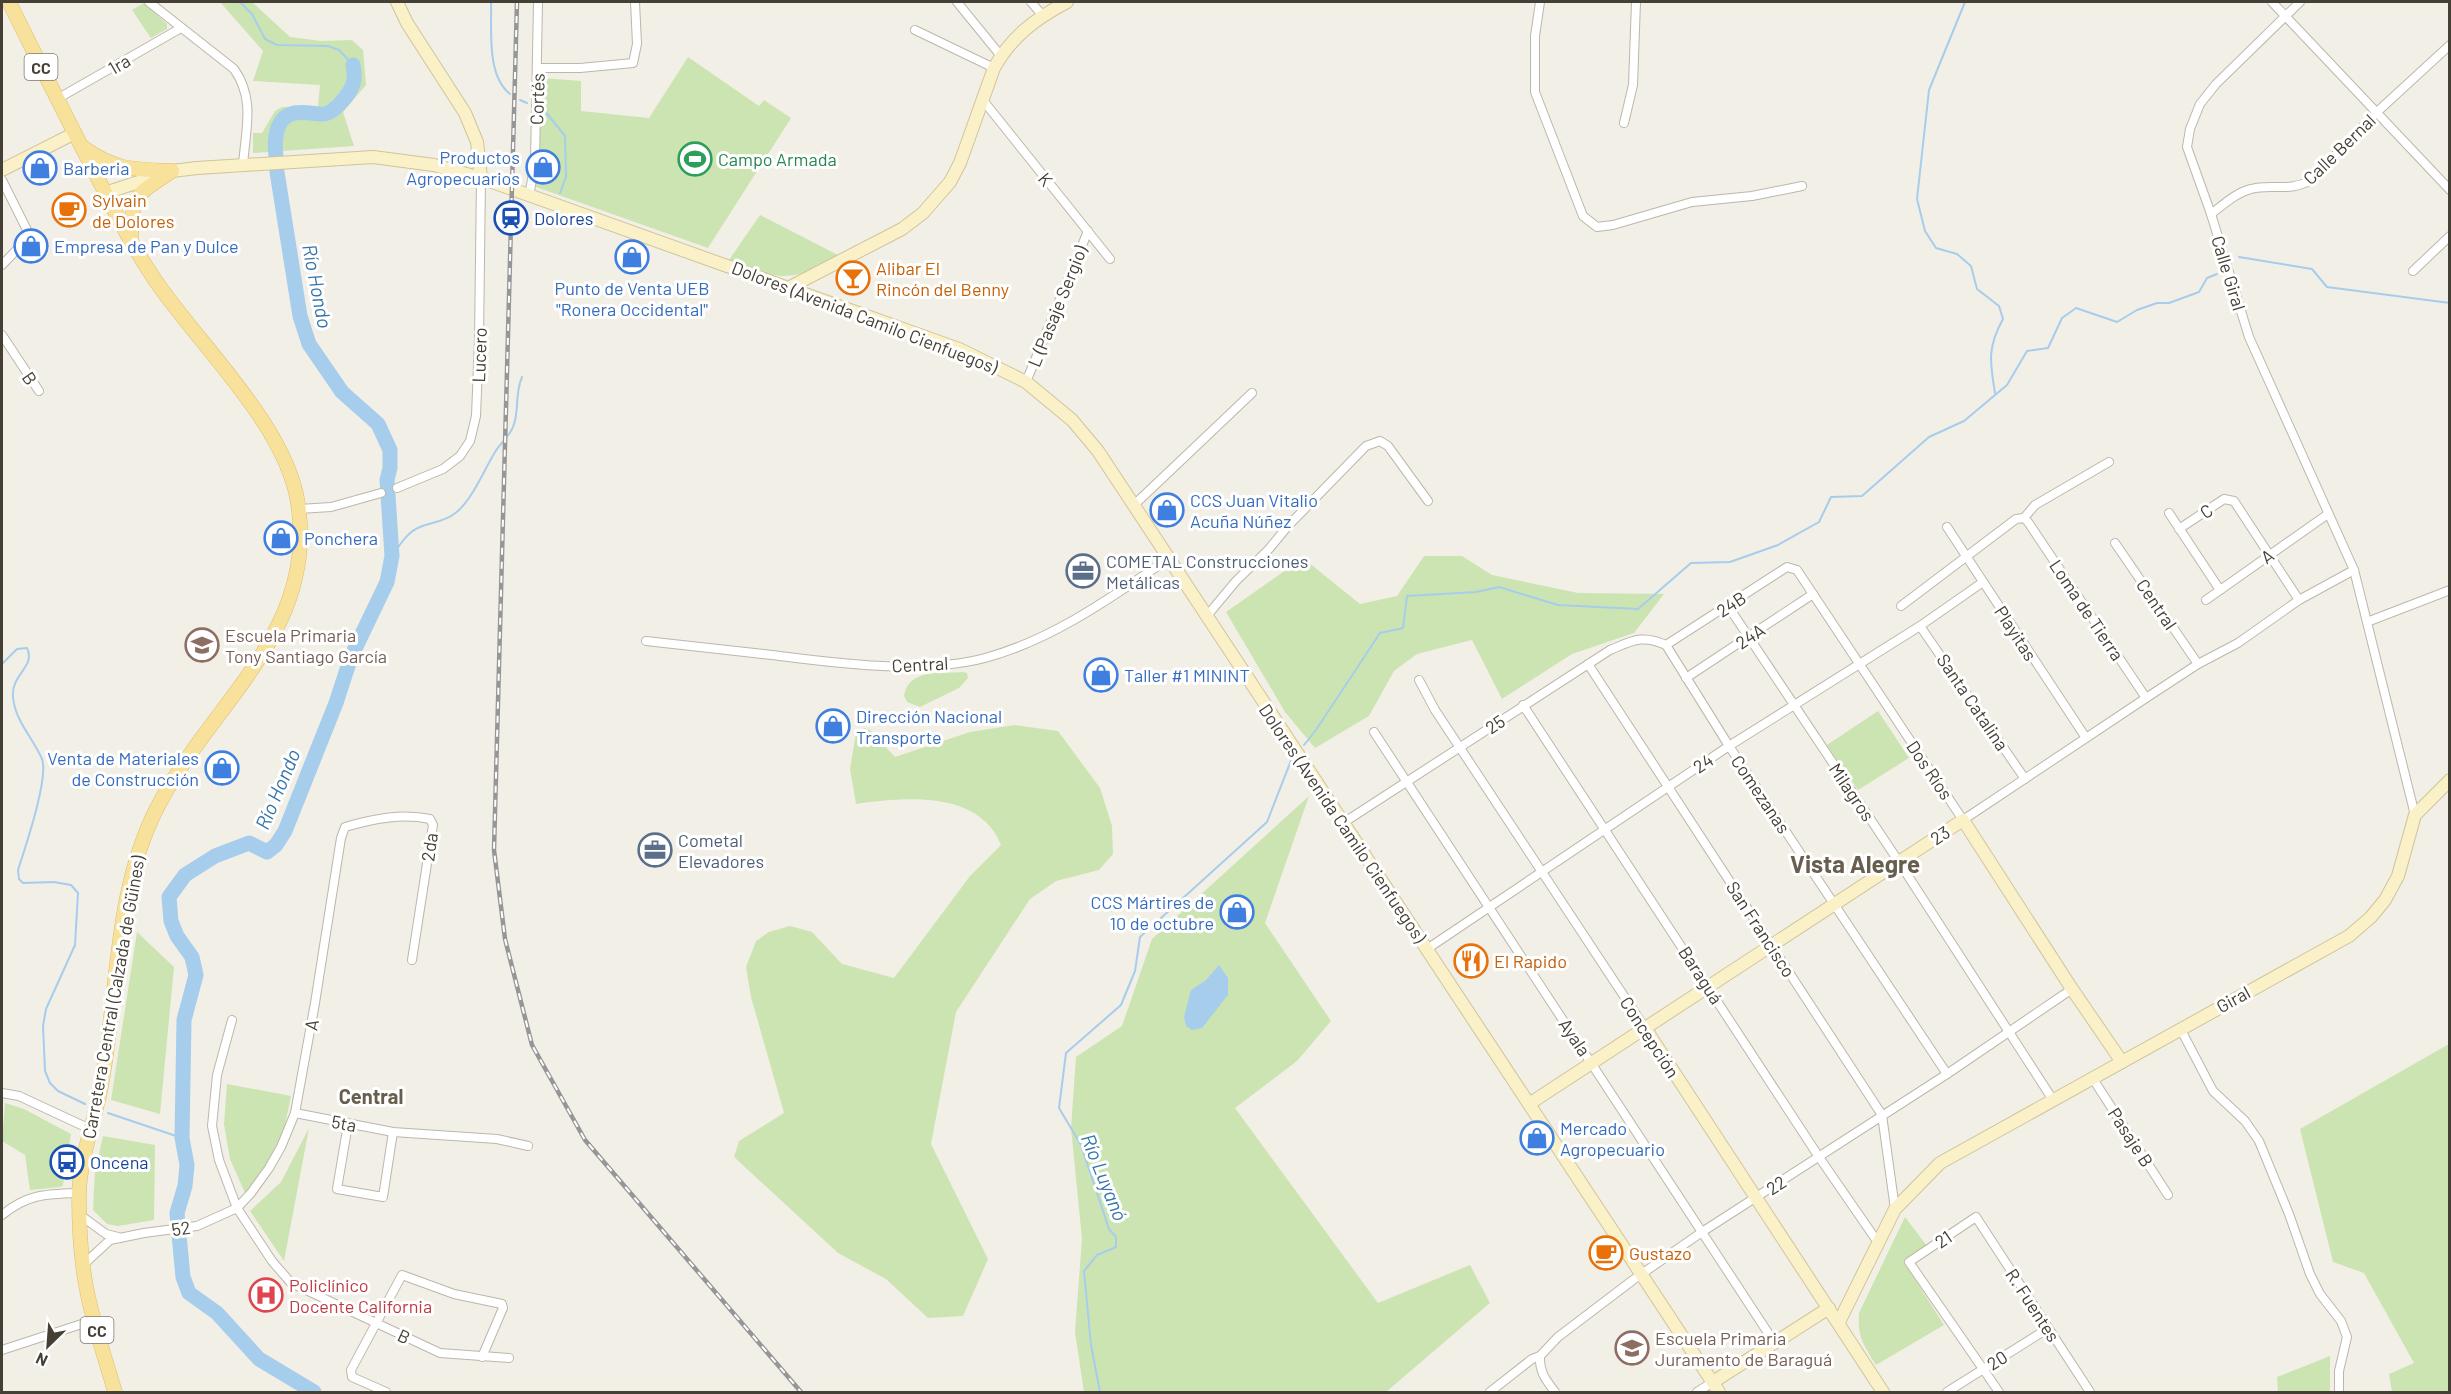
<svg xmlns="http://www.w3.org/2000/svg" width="2451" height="1394" font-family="Barlow,sans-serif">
  <rect width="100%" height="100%" fill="#f2efe7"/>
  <!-- green -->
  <g fill="#cce4b2">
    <polygon points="220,2 252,2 290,37 321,41 352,40 363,50 366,85 343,112 354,146 253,153 253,133 262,133 275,111 282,107 318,106 320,85 253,81 263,51"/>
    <polygon points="144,3 167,24 167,29 151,38 132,10"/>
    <polygon points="688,57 759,106 764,100 791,118 708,248 536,187 542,78 581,81 581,111 649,118"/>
    <path d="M760,215L838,255C792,284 778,280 729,260Z"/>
    <polygon points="1424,556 1462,556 1492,575 1578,593 1664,594 1634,633 1572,654 1502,699 1472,640 1417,654 1394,671 1369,716 1315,748 1285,712 1226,612 1303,558 1360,604 1397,596"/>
    <path d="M963,672L967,673L968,678L959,688L920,707L907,702L904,696C909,668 940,674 963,672Z"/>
    <polygon points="1878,711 1909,758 1858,790 1827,745"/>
    <path d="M1015,725L1058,731L1100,788L1112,826L1113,854L1099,870L1056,881L1030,899L956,1012L931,1144L988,1259L963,1316L928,1318L886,1279L838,1253L734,1157L739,1141L784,1113L751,997L746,967L756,941L769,932L790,926L812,932L842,964L894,978L970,876L1001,845C980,790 904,797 856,804L850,769L856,733L865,728L870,730L895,757L970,732Z"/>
    <polygon points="1309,796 1265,923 1331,1021 1297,1061 1235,1108 1378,1303 1470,1265 1490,1303 1386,1392 1084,1392 1075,1332 1082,1239 1071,1128 1076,1057 1122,1026 1152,939"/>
    <polygon points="137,932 174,967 160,1114 111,1100"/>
    <polygon points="2449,1044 2449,1392 2392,1392 2389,1374 2414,1363 2364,1273 2333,1262 2300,1129"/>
    <polygon points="227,1084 291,1096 284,1130 263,1171 245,1193 230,1159 224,1124"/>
    <polygon points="5,1103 24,1109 71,1134 63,1185 60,1187 30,1190 25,1155 2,1141"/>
    <polygon points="309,1128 284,1261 250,1211 281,1182"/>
    <polygon points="103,1136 155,1145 154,1220 118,1226 107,1224 93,1210 95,1171"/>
    <path d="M1905,1217L1927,1246L1904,1262L1944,1325L1876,1365C1864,1345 1857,1337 1859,1313Z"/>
    <polygon points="2330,1356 2330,1392 2278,1392 2277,1377"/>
  </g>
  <!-- water -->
  <polygon fill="#a7cdec" points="1219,965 1228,978 1228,995 1202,1028 1192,1030 1186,1026 1184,1017 1191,990 1206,980"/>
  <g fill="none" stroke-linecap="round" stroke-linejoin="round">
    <!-- stream -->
    <g stroke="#a7cdec" stroke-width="2">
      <polyline points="240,2 252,14 265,39 277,45 328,46 339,50 353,65"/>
      <path d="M491,2C492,29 486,75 510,94"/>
      <path d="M1965,2L1929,90L1917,199L1925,231L1936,248L1957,254L1971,266L1977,289L1999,306L2003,319C1987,348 1990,362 1995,393"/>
      <polyline points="520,100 527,103"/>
      <polyline points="544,110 565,136 566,177 560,193"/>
      <polyline points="2239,257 2312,269 2327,287 2450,303"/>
      <path d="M392,556C400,545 407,532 420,527C431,522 444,522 454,514C472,502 485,467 497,449C502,442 510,435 513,427C520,409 514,396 522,377"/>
      <path d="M2,664L17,649L27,648C36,667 11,674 13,697C15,721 33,738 42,759C49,778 25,848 18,870L19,879L23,883L54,882L71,885L78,893L75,945L46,1009L43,1026L45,1071L50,1083L58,1091L85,1104"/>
      <polyline points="1304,745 1316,730 1380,633 1403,628 1407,596 1476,592 1499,587 1558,605 1638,609 1691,563 1730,562 1778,545 1819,522 1831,497 1862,496 1929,437 1964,421 2007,385 2027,351 2048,348 2062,318 2076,308 2117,322 2137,310 2157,303 2169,303 2199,292 2207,278 2217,274"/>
      <polyline points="108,1113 182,1138"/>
      <polyline points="1100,1392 1091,1345 1084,1271 1097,1255 1116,1247 1116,1237 1109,1229 1081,1145 1059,1108 1066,1053 1121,1005 1135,971 1140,937 1267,822 1292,758"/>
    </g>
    <!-- river -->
    <g stroke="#a7cdec" stroke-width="15">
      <path d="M276,156C274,141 275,117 294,113C318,109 323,125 344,99C354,87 356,79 353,65"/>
      <polyline points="277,172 300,316 309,344 342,392 378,424 390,450 390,468 387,480 392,556 387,582 351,657 336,703 285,831 276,845 267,852 249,843 215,856 185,875 169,897 171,921 177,936 192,957 196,975 184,1020 182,1138 187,1165 185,1186 177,1213 183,1277 189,1293 217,1313 259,1359 314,1392"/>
    </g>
    <!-- street casing -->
    <g stroke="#bdb7aa" stroke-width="10">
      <g id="street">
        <path d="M149,2L234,69C256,100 245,131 243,166"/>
        <polyline points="957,2 1001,56"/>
        <polyline points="1031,2 1043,16"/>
        <polyline points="1540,2 1535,36 1535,92 1583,216 1597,227 1613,225 1692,202 1752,196 1802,186"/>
        <polyline points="2272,2 2450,190"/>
        <polyline points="2300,2 2216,84 2200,104 2190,129 2187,147 2211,214 2249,337 2354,570 2415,815"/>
        <polyline points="915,30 994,68"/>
        <polyline points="539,68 580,68 633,63 637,44 635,2"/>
        <polyline points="57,99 181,28"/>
        <polyline points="982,99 1110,259"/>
        <polyline points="1624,123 1633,85 1636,2"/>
        <polyline points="2,180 30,236 2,265"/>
        <polyline points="529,197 535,161 538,2"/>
        <path d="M2211,214C2223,205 2237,192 2251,189C2273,183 2288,193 2311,180L2377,112L2450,45"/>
        <polyline points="2413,271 2450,236"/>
        <polyline points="2,335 39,391"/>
        <polyline points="1026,382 1088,231"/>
        <polyline points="397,488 443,469 460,456 470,441 476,416 479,340 481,178"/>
        <polyline points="1134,505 1252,393"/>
        <polyline points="299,509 331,507 381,493"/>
        <polyline points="2169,513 2220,590"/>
        <polyline points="2024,518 2035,505 2109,462"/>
        <polyline points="1947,527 2086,738"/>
        <polyline points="2179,529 2224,499 2234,501 2299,600"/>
        <polyline points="2115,543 2198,664"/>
        <polyline points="2206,600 2328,514"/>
        <polyline points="1728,606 1899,862 2053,1100"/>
        <polyline points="1901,606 2016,519 2024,518 2028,522 2146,698"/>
        <polyline points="1206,617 1236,581 1269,549 1287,527 1366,446 1380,441 1388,446 1428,501"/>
        <polyline points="2367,622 2450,590"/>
        <polyline points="1920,626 2025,779"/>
        <path d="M646,641C688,646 730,650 772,655C838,663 920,675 985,658C1052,640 1112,597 1168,559"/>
        <polyline points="1666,645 1787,567 1797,570 1963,820 2146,698 2198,664 2238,643 2299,600 2354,570"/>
        <polyline points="1588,664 1882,1115 1895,1209"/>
        <polyline points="1686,678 1813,594"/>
        <polyline points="1419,680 1435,710 1645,1028"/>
        <polyline points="1523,705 1819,1157 1879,1244"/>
        <polyline points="1374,732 1774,1342"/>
        <path d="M1343,823L1610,650C1632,641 1642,634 1666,645L1729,746L1947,1074"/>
        <polyline points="1427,949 1729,746 1920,626 1983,582"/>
        <polyline points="232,1020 217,1075 212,1126 219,1160 237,1208 272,1261 291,1283 440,1353 509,1358"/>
        <polyline points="2180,1028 2213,1091 2245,1121 2259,1141 2289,1214 2310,1274 2320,1294 2341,1321 2347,1337 2339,1371 2339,1392"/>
        <polyline points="2093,1079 2168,1195"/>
        <polyline points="2,1093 19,1096 90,1129"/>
        <polyline points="295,1113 393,1132 497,1139 528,1146"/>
        <polyline points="348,1124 337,1189 383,1197 393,1132"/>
        <path d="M2,1215C28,1194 46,1194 79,1193"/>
        <polyline points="80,1215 106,1234 118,1237"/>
        <path d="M83,1265L110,1240L144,1233L197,1226L237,1208L251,1193L269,1168L281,1147L295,1113L315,1003L341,838L345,827C373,819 401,813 430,819L433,825L412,960"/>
        <polyline points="2,1350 94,1320"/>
        <path d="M1540,1356C1539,1372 1546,1380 1555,1392"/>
        <polyline points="386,1392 352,1377 351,1370 402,1275 454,1294 502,1304 503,1308 482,1357"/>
        <polyline points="1490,1392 1532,1359 1540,1356 1558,1337 1633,1280 1702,1232 1947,1074 2072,989"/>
        <polyline points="1697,1392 1713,1382"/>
        <polyline points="1947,1392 2047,1329"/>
        <polyline points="1999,1392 1909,1262 1976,1217 2090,1392"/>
      </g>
    </g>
    <!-- secondary casing -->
    <g stroke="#d0c499" stroke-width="14">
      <g id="secondary">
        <polyline points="397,2 407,23 465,113 477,142 481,178"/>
        <polyline points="2,170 75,133"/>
        <path d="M105,193L172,171L197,168L373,157L434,165L481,178L959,349L1026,382L1072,420L1098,451C1304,766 1512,1079 1719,1392"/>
        <path d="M790,287L902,229L923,213L950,182L960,163L994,68C1012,36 1035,19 1067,2"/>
        <polyline points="1645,1028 1883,1392"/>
        <polyline points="1529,1104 1963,820 2072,989 2122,1062"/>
        <polyline points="1839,1322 1895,1209 1940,1163 2349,936 2371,917 2385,900 2398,876 2415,815 2450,780"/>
        <polyline points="1713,1382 1829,1308"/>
      </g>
    </g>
    <!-- primary casing -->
    <g stroke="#dcbe6b" stroke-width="15">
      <g id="primary">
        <path d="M9,2C35,54 61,107 88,159C109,200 129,242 155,280C199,345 287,426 298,504C318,633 209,705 157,808C112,896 119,998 100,1092C93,1126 79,1162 79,1197C79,1230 81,1264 88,1296C95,1329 106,1361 115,1392"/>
        <path d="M84,148C117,171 133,169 172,171"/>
        <path d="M131,240C133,192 134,197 172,171"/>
      </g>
    </g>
    <!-- street -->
    <use href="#street" stroke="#fff" stroke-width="8"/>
    <!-- secondary -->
    <use href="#secondary" stroke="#fbf1c8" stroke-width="12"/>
    <!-- primary -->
    <use href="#primary" stroke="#f8e19a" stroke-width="14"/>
    <!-- rail casing -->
    <g stroke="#969696" stroke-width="4.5">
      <polyline id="rail" points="517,2 494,850 505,939 532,1045 585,1140 801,1392"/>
    </g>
    <!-- rail -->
    <use href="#rail" stroke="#fff" stroke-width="2" stroke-dasharray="7" stroke-linecap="butt"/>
  </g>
  <!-- icons -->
  <defs>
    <g id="stadium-ring" transform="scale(1.725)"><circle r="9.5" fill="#fff" stroke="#2e9e5b" stroke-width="1.5"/><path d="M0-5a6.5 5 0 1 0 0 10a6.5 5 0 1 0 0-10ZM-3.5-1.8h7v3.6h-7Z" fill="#2e9e5b"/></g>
    <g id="shop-ring" transform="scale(1.725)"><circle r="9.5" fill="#fff" stroke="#3f7fe0" stroke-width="1.5"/><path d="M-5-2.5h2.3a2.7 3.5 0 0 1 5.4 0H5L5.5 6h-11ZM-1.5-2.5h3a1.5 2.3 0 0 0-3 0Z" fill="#3f7fe0"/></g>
    <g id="cafe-ring" transform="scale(1.725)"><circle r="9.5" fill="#fff" stroke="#e8710a" stroke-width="1.5"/><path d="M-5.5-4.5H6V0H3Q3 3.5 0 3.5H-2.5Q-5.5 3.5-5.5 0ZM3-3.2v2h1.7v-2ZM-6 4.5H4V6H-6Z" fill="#e8710a"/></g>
    <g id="station-ring" transform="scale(1.725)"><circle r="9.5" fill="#fff" stroke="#1a4fb4" stroke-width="1.5"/><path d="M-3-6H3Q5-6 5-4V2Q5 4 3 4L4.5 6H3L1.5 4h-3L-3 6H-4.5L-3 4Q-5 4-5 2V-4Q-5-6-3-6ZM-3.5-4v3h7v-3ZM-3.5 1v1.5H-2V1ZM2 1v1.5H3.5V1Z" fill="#1a4fb4"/></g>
    <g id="bar-ring" transform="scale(1.725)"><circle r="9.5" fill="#fff" stroke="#e8710a" stroke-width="1.5"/><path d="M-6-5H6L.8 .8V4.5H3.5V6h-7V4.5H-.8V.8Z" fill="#e8710a"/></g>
    <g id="office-ring" transform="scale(1.725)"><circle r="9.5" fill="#fff" stroke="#5c6f8a" stroke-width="1.5"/><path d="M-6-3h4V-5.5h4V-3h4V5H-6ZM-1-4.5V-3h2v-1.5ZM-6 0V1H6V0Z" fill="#5c6f8a"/></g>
    <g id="school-ring" transform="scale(1.725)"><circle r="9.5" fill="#fff" stroke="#8d6e63" stroke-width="1.5"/><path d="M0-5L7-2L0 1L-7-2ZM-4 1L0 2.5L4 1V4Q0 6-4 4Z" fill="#8d6e63"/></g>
    <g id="restaurant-ring" transform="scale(1.725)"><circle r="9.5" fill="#fff" stroke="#e8710a" stroke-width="1.5"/><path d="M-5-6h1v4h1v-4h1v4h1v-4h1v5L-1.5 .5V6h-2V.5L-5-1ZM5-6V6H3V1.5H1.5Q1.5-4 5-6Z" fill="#e8710a"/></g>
    <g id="bus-ring" transform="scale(1.725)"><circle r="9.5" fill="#fff" stroke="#1a4fb4" stroke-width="1.5"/><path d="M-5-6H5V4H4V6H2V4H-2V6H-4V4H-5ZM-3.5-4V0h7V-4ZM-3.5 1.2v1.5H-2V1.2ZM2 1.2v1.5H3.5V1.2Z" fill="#1a4fb4"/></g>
    <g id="hospital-ring" transform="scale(1.725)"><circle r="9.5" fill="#fff" stroke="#e0444e" stroke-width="1.5"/><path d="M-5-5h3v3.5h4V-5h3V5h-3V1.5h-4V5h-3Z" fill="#e0444e"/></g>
  </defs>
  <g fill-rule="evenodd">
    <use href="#stadium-ring" x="695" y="159"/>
    <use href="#shop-ring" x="543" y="167"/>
    <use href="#shop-ring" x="40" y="168"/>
    <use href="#cafe-ring" x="69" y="210"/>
    <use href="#station-ring" x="511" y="218"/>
    <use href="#shop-ring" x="31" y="246"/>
    <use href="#shop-ring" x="632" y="257"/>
    <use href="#bar-ring" x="853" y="278"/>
    <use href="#shop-ring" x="1167" y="510"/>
    <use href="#shop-ring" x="281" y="538"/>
    <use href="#office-ring" x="1083" y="571"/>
    <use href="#school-ring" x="202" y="645"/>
    <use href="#shop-ring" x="1101" y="675"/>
    <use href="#shop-ring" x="833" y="726"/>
    <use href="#shop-ring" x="222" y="768"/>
    <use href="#office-ring" x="655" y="850"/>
    <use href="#shop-ring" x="1237" y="912"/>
    <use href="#restaurant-ring" x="1471" y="961"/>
    <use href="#shop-ring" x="1537" y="1138"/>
    <use href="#bus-ring" x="67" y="1162"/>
    <use href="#cafe-ring" x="1606" y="1253"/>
    <use href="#hospital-ring" x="266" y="1295"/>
    <use href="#school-ring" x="1632" y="1348"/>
  </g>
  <g text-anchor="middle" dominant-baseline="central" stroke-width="6" stroke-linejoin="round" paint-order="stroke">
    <!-- shield labels -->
    <g fill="#fff" stroke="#7d7972" stroke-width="1.5">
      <rect x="24.5" y="54" width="33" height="26" rx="4.5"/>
      <rect x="80.5" y="1317" width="33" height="26" rx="4.5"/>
    </g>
    <g font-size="16" font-weight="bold" fill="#454036">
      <text x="41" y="67">CC</text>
      <text x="97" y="1330">CC</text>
    </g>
    <!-- street labels -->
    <g font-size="18" fill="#454036" stroke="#fff">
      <text transform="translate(119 64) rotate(-30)">1ra</text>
      <text transform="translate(537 99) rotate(-88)">Cortés</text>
      <text transform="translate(2339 149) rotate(-44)">Calle Bernal</text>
      <text transform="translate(1046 179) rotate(51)">K</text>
      <text transform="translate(2229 273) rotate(73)">Calle Giral</text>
      <text transform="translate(1057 306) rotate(-68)">L (Pasaje Sergio)</text>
      <text transform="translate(865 317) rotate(21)">Dolores (Avenida Camilo Cienfuegos)</text>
      <text transform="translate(479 355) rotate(-88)">Lucero</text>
      <text transform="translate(30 378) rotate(55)">B</text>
      <text transform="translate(2206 511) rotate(-34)">C</text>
      <text transform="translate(2267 556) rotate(-35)">A</text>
      <text transform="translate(1731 604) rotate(-33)">24B</text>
      <text transform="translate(2157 604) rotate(56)">Central</text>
      <text transform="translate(2087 610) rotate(56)">Loma de Tierra</text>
      <text transform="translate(2016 633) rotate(57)">Playitas</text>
      <text transform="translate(1750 636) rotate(-34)">24A</text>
      <text transform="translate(920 664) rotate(-3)">Central</text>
      <text transform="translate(1973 702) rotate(56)">Santa Catalina</text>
      <text transform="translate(1495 724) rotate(-34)">25</text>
      <text transform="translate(1703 763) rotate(-34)">24</text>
      <text transform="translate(1930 770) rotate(56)">Dos Ríos</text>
      <text transform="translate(1852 792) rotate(56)">Milagros</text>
      <text transform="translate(1761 794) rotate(56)">Comezanas</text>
      <text transform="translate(1343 823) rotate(56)">Dolores (Avenida Camilo Cienfuegos)</text>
      <text transform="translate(1940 835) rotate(-34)">23</text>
      <text transform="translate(429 847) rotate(-82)">2da</text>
      <text transform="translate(1761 929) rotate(57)">San Francisco</text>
      <text transform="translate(1701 975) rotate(57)">Baraguá</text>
      <text transform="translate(113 997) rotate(-80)">Carretera Central (Calzada de Güines)</text>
      <text transform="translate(2233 999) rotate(-29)">Giral</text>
      <text transform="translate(311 1025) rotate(-80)">A</text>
      <text transform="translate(1575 1037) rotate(56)">Ayala</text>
      <text transform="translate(1650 1037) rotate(57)">Concepción</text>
      <text transform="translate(344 1123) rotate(11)">5ta</text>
      <text transform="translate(2131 1137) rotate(57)">Pasaje B</text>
      <text transform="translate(1776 1185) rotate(-33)">22</text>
      <text transform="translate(181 1228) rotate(-8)">52</text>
      <text transform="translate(1943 1239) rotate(-34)">21</text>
      <text transform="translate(2033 1305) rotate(57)">R. Fuentes</text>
      <text transform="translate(404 1336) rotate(25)">B</text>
      <text transform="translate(1997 1360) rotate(-32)">20</text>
    </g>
    <!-- shop labels -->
    <g font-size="18" fill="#366cbe" stroke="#fff" text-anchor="start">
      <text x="520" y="157" text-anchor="end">Productos<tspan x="520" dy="21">Agropecuarios</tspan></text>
      <text x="63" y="168">Barberia</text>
      <text x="54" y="246">Empresa de Pan y Dulce</text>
      <text x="632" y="288" text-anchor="middle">Punto de Venta UEB<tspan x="632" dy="21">"Ronera Occidental"</tspan></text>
      <text x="1190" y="500">CCS Juan Vitalio<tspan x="1190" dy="21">Acuña Núñez</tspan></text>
      <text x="304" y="538">Ponchera</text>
      <text x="1124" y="675">Taller #1 MININT</text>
      <text x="856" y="716">Dirección Nacional<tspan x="856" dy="21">Transporte</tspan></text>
      <text x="199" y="758" text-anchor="end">Venta de Materiales<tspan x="199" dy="21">de Construcción</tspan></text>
      <text x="1214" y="902" text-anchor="end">CCS Mártires de<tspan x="1214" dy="21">10 de octubre</tspan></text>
      <text x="1560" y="1128">Mercado<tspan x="1560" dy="21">Agropecuario</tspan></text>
    </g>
    <!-- leisure labels -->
    <g font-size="18" fill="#27864d" stroke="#fff" text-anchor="start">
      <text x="718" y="159">Campo Armada</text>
    </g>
    <!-- food labels -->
    <g font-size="18" fill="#c56008" stroke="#fff" text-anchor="start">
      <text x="92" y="200">Sylvain<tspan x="92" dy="21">de Dolores</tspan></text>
      <text x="876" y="268">Alibar El<tspan x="876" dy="21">Rincón del Benny</tspan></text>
      <text x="1494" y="961">El Rapido</text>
      <text x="1629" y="1253">Gustazo</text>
    </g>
    <!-- transit labels -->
    <g font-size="18" fill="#164399" stroke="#fff" text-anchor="start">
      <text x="534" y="218">Dolores</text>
      <text x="90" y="1162">Oncena</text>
    </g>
    <!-- service labels -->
    <g font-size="18" fill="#4e5e75" stroke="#fff" text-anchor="start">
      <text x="1106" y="561">COMETAL Construcciones<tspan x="1106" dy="21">Metálicas</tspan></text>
      <text x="678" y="840">Cometal<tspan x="678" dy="21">Elevadores</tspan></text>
    </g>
    <!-- education labels -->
    <g font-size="18" fill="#785e54" stroke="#fff" text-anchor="start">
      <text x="225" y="635">Escuela Primaria<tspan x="225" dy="21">Tony Santiago García</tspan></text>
      <text x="1655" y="1338">Escuela Primaria<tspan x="1655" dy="21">Juramento de Baraguá</tspan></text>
    </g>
    <!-- health labels -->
    <g font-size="18" fill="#be3a42" stroke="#fff" text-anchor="start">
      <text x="289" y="1285">Policlínico<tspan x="289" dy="21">Docente California</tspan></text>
    </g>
    <!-- water labels -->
    <g font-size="20" font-style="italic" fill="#3675ab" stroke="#fff">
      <text transform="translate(318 286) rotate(79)">Río Hondo</text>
      <text transform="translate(277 789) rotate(-67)">Río Hondo</text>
      <text transform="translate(1105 1177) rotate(68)">Río Luyanó</text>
    </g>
    <!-- neighbourhood labels -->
    <g font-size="20" font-weight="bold" fill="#675e4e" stroke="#fff">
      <text x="371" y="1096">Central</text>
    </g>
    <!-- district labels -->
    <g font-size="24" font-weight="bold" fill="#675e4e" stroke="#fff">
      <text x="1855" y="863">Vista Alegre</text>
    </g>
  </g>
  <!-- border -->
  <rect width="2451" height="1394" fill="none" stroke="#454036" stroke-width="6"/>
  <!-- north arrow -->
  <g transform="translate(48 1346) rotate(205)" stroke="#ffffff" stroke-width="4.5" paint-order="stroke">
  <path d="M0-4.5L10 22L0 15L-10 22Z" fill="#454036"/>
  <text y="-9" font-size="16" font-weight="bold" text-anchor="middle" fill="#454036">N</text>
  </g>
</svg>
